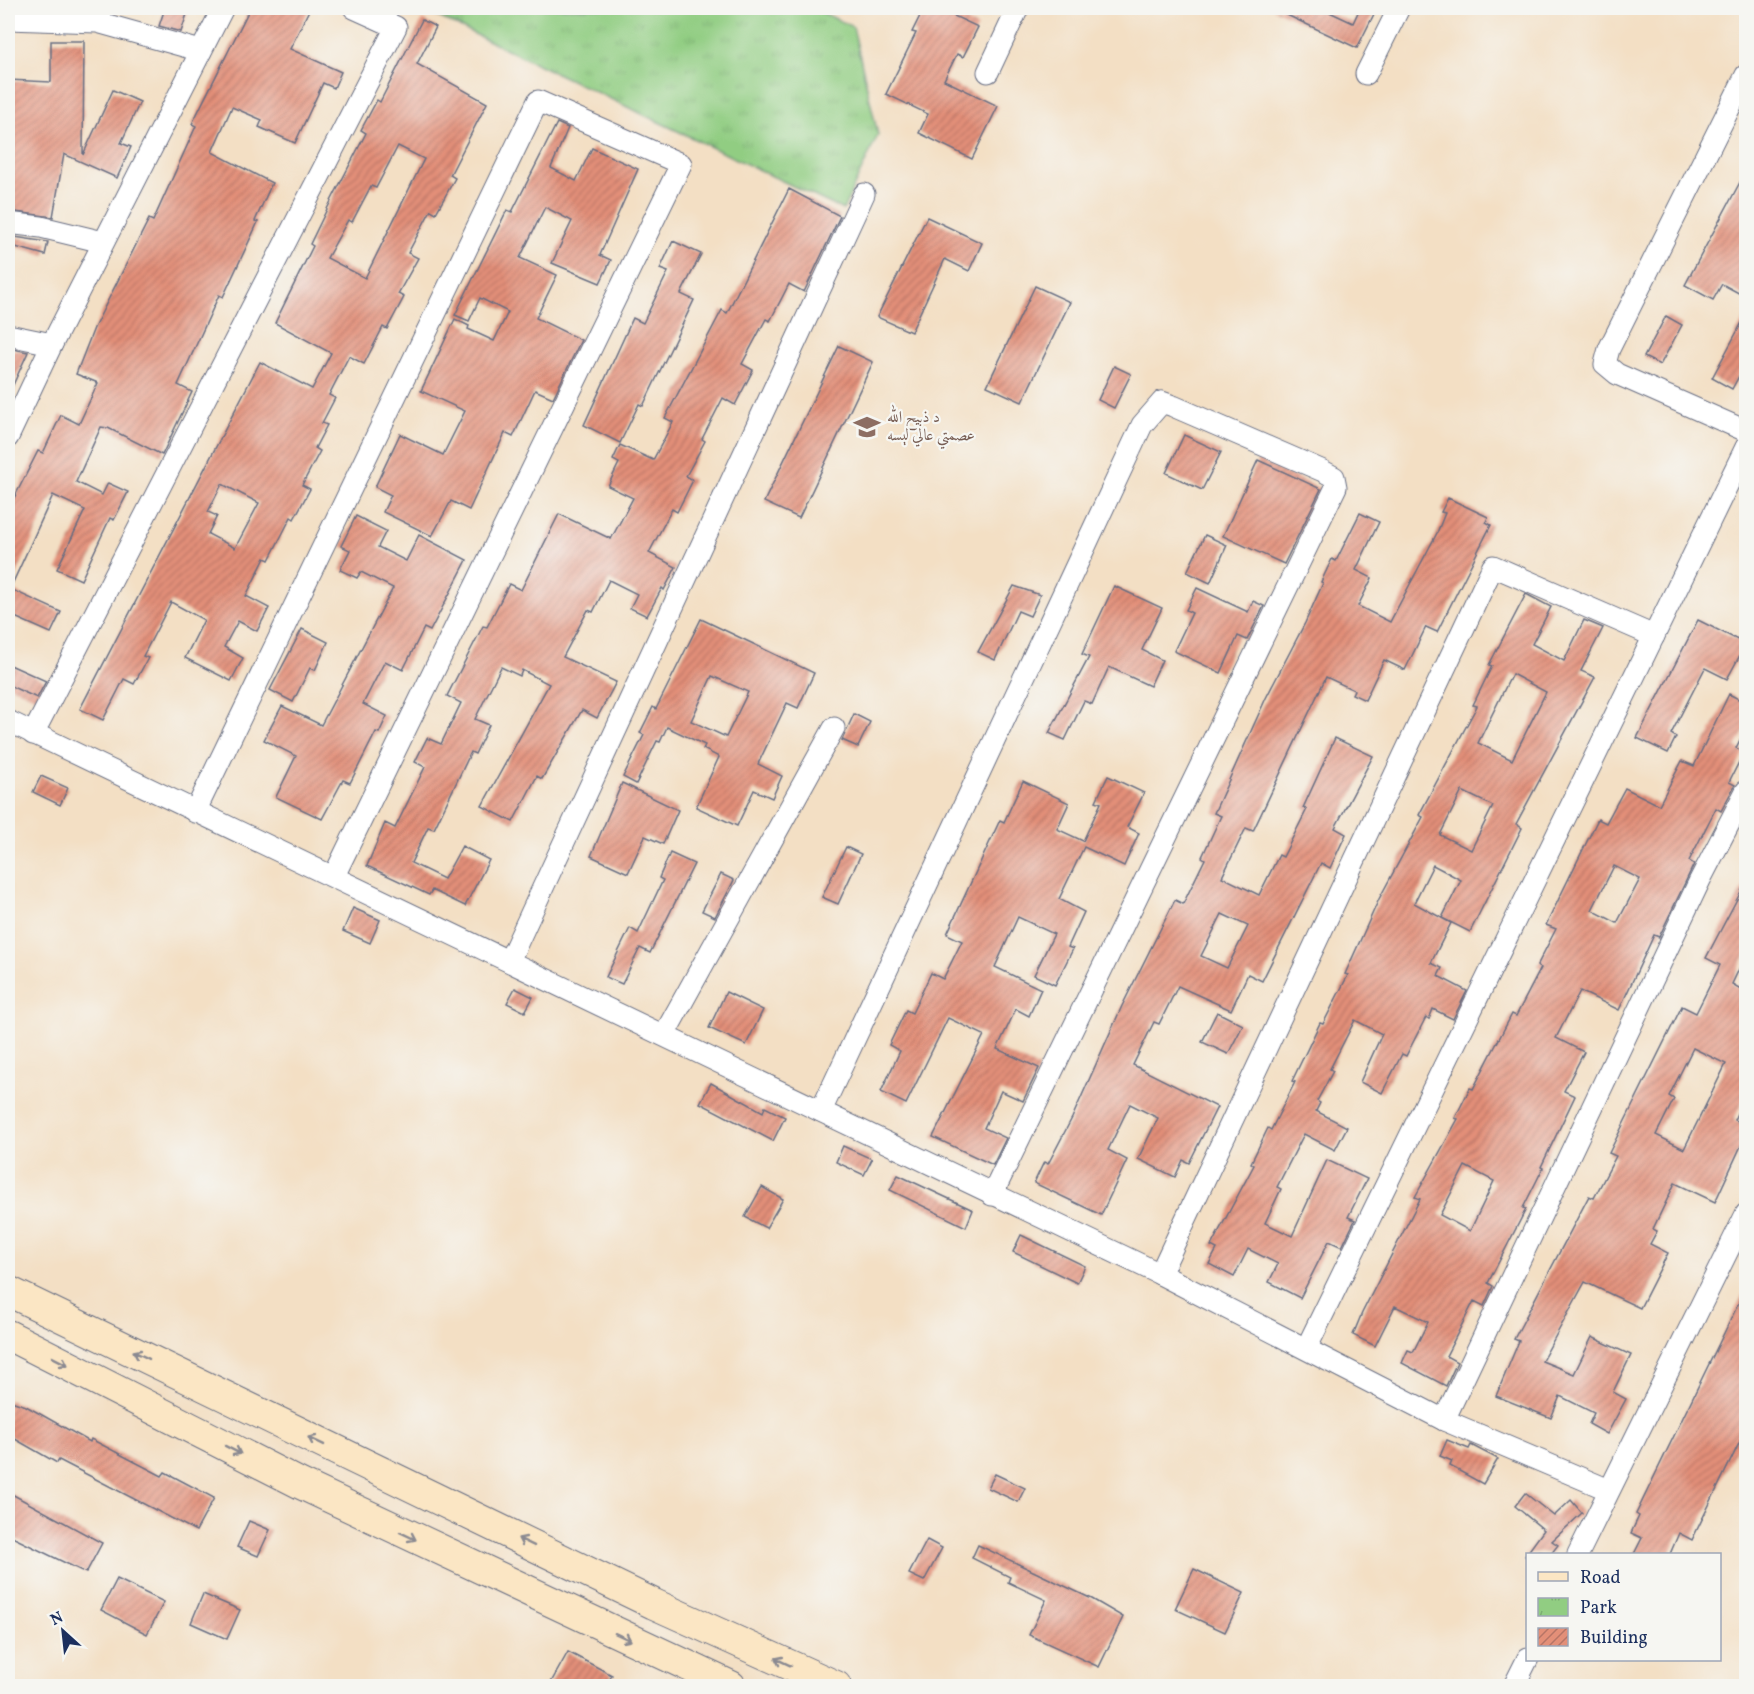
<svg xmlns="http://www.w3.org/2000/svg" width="1754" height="1694" font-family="Vollkorn,Amiri,serif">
  <defs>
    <pattern id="park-tufts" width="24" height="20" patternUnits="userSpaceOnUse" patternTransform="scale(1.5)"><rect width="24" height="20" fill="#91cd82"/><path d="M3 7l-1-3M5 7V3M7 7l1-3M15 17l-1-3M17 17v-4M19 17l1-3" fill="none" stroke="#7cb073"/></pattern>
    <pattern id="building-hatch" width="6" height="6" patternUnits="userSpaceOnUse" patternTransform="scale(1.5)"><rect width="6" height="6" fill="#e38f78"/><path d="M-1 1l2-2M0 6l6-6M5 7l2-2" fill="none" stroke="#b77566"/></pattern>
  </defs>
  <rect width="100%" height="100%" fill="#f6f6f2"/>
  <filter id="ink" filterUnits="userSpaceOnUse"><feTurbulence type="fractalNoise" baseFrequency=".0167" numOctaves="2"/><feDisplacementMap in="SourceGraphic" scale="12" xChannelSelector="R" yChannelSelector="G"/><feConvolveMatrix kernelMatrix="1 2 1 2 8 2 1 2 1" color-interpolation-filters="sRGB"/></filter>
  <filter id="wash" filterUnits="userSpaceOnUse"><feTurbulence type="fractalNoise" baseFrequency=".008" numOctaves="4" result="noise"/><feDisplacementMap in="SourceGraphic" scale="24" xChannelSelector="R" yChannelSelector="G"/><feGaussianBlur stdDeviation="1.35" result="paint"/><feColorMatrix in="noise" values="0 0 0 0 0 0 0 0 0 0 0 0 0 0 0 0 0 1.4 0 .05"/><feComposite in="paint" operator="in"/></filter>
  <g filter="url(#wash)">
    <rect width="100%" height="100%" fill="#f3dfc4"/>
    <!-- park -->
    <polygon fill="url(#park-tufts)" stroke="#567e70" stroke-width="1.5" points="420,8 813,8 853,27 878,135 843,210"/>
    <g id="blocks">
      <!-- building -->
      <g fill="url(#building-hatch)" fill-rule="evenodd">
        <polygon points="165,8 189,8 181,32 159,26"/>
        <polygon points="250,8 310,8 290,49 341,72 334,88 323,83 295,143 259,127 262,120 232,107 212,152 272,183 255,221 258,222 223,297 219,295 178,385 192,392 162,455 108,428 101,427 76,482 102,495 108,483 128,492 114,520 110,518 81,580 57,569 85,510 53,495 10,589 61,612 51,633 8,614 8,510 38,451 43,453 61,415 79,424 98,383 76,374 94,328 149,219 153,221 196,126 192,124"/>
        <polygon points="924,8 937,8 978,27 963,57 957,54 944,80 998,106 972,159 919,133 928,114 886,94 916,33 912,32"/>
        <polygon points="1272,8 1321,8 1353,23 1360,8 1377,8 1357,48"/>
        <path d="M422,20L436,27L417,64L487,103L450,175L455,178L436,213L431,210L408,253L418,258L398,294L404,297L387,329L383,327L364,364L349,356L329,395L335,398L322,423L327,425L315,448L320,451L302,485L310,489L294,519L291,517L269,560L265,558L246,596L269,608L257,631L238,621L224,647L243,658L231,681L185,658L204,620L171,602L143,656L148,658L134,684L124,679L103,720L80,709L260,362L312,389L331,353L275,323L313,246L310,244L327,209L366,133L361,130L377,100L380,102ZM398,146L424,159L365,278L327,258L348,220L352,222L371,186L376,188ZM222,484L259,503L235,548L208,534L217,516L208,512Z"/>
        <polygon points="51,41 84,41 83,155 113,90 140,102 121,143 131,147 117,178 64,154 53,217 8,211 8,80 51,82"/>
        <polygon points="557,123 568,128 551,168 576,181 592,148 638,169 600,255 611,260 600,283 552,263 572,221 545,207 520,258 557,275 536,318 581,340 553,398 535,390 513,437 505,433 469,510 451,501 432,536 383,512 391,495 375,487 400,434 443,455 465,411 421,391 455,319 469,326 468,329 494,341 508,312 480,298 469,321 455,315 507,210 512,212"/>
        <polygon points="1746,171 1746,297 1722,284 1713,300 1685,285"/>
        <polygon points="789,189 840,216 804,292 789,284 770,321 766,319 742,364 753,370 735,405 723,398 702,439 705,441 686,476 693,480 677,512 672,509 649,553 676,567 664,590 662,588 647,616 630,608 637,594 609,580 593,612 588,610 563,657 616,682 597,718 582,710 542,779 537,776 513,822 482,806 549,684 522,670 520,676 501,667 475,719 489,725 475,754 471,752 434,829 428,827 411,863 444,879 462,846 489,860 465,906 432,890 429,895 367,866 385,823 395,828 425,767 415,762 427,738 441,744 461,703 447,696 483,626 487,627 509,584 521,590 559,514 611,539 633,498 608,486 619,463 613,460 620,445 653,460 673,422 665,418 722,310 727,313"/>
        <polygon points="927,217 982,243 969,271 945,259 911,332 877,317"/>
        <polygon points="8,236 48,242 45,255 8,245"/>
        <polygon points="673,241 701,254 681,294 694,300 643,406 639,404 620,443 584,425 633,318 643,323 668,272 660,269"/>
        <polygon points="1035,286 1070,302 1022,402 987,386"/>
        <polygon points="1746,315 1746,363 1732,389 1712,378"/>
        <polygon points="1666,316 1682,325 1660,365 1644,357"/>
        <polygon points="839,346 873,362 799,518 764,502"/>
        <polygon points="13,349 28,352 8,396 8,361"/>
        <polygon points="1114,366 1131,374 1114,408 1098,400"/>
        <polygon points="1184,435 1221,452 1202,490 1166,473"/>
        <polygon points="1258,460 1321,489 1284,564 1223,536"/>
        <path d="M1448,498L1488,517L1486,522L1491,525L1437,632L1426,627L1405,670L1384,660L1365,700L1352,694L1354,690L1326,677L1253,831L1246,828L1222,877L1259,895L1279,855L1283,857L1307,809L1303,808L1335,738L1373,756L1335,828L1346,834L1330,868L1321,863L1262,981L1248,974L1231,1010L1178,986L1159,1024L1154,1022L1133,1065L1217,1107L1189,1163L1183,1160L1175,1177L1138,1159L1158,1118L1130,1104L1108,1150L1127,1160L1101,1215L1034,1183L1044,1162L1048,1164L1072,1118L1122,1006L1175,900L1183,904L1205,859L1202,857L1221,816L1214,813L1266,698L1305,623L1323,583L1321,582L1332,559L1336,561L1360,513L1379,522L1356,570L1372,578L1358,606L1390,622L1437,533L1445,513L1441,512ZM1222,914L1248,926L1227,968L1201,956Z"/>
        <polygon points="356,516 386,531 378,547 406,561 419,535 467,560 430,631 424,628 403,670 385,661 363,704 387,716 379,733 376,732 350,783 343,780 322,819 276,797 296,756 264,740 282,706 321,725 393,588 361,572 357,578 340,570 350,550 341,546"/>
        <polygon points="1205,535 1227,545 1210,583 1187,572"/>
        <polygon points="1014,586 1040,595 1030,616 1018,611 995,660 978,652"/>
        <polygon points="1114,586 1162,608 1142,650 1162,660 1150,686 1109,667 1092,704 1084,701 1065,740 1049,733 1089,657 1082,654"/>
        <polygon points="1197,588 1248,612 1253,601 1264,606 1247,640 1238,636 1221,673 1174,651 1192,613 1186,610"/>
        <path d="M1526,594L1551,607L1532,644L1564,661L1584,620L1603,628L1581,671L1595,677L1516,824L1522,828L1470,932L1442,918L1461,880L1448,873L1433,865L1414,903L1451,923L1431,963L1442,968L1438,976L1467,991L1453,1019L1433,1009L1429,1019L1426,1017L1406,1056L1402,1054L1382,1093L1360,1082L1382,1034L1355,1020L1330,1069L1333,1071L1317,1101L1320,1103L1316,1111L1347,1127L1335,1150L1304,1134L1277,1187L1281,1189L1265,1223L1292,1236L1327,1160L1367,1179L1348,1217L1355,1220L1342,1247L1329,1241L1300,1298L1269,1282L1278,1264L1248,1249L1234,1277L1209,1264L1217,1249L1211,1246L1254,1165L1251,1163L1268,1128L1271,1130L1295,1082L1292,1081L1320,1023L1323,1024L1348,975L1345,974L1379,899L1423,817L1419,815L1477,706L1473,705L1492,666L1489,665ZM1512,674L1546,692L1512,760L1478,743ZM1462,791L1493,806L1471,850L1440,835Z"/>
        <path d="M701,619L814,673L798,708L787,703L758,764L782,776L772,798L754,790L737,826L696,807L719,757L703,749L705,745L667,727L660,742L657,741L636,784L623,777L644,735L640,733L653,707L656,709ZM712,676L748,692L726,737L691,721Z"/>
        <polygon points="1698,620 1746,644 1727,679 1705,668 1671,734 1676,737 1668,753 1637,738"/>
        <polygon points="302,629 328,642 315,670 310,668 293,702 270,690"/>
        <polygon points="8,664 46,681 37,698 8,685"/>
        <path d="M1729,694L1746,703V728L1736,748L1744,752L1729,782L1735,785L1721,811L1716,808L1689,861L1694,864L1659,937L1654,935L1619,1010L1580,991L1556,1038L1584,1052L1564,1091L1575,1096L1541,1167L1543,1168L1523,1208L1526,1209L1488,1283L1493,1286L1484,1306L1474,1301L1446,1356L1457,1362L1446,1386L1402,1363L1408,1350L1413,1352L1428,1322L1395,1306L1375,1346L1353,1335L1362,1313L1420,1199L1415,1197L1458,1119L1455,1118L1470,1088L1473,1089L1512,1014L1516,1016L1541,968L1537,966L1556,929L1546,925L1598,819L1606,823L1625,788L1659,805L1682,761L1694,766ZM1614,866L1640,879L1617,923L1592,910ZM1465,1166L1494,1181L1470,1231L1440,1215Z"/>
        <polygon points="854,714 870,722 858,747 842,740"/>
        <polygon points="41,776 68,788 60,805 33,792"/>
        <polygon points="1108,776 1144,793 1127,827 1139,833 1124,866 1084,847 1059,899 1084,912 1068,947 1073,949 1055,985 1034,975 1054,934 1018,917 995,967 1041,989 1029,1016 1016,1009 997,1049 1039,1068 1023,1101 1001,1091 984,1128 1006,1138 993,1165 933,1137 984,1035 948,1018 906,1104 881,1092 900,1051 889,1045 906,1010 912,1013 931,973 943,979 962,941 947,934 1000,820 1004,822 1023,781 1069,803 1057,829 1083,841 1101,803 1096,801"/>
        <polygon points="622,783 678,810 663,844 645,836 628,873 591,856"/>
        <polygon points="846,847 861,854 838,904 822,897"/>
        <polygon points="670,853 694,864 650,953 640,948 622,984 606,977 630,928 638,933 663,880 659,878"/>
        <polygon points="721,874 734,880 715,917 702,911"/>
        <path d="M1746,882V954L1732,984L1746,992V1094L1734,1120L1746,1126V1135L1715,1202L1675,1183L1653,1229L1657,1231L1650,1244L1668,1253L1640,1308L1585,1282L1542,1361L1574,1374L1592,1337L1631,1355L1613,1392L1626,1399L1607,1434L1589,1424L1594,1413L1560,1396L1551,1418L1496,1396L1519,1341L1514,1339L1589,1196L1594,1198L1616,1156L1609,1153L1682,1006L1696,1013L1720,965L1706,958ZM1693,1048L1726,1064L1684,1149L1656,1135L1674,1099L1669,1096Z"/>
        <polygon points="353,908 380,920 370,943 343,931"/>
        <polygon points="515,988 533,997 525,1012 507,1003"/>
        <polygon points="726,992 763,1010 746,1045 709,1028"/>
        <polygon points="1217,1012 1243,1025 1228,1054 1202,1042"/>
        <polygon points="711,1083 763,1112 765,1107 785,1117 773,1141 700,1103"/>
        <polygon points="843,1146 872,1159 864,1175 836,1162"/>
        <polygon points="898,1175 973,1210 966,1227 890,1190"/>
        <polygon points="762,1187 783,1199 766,1228 745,1217"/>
        <polygon points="1021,1235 1085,1266 1077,1283 1013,1252"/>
        <polygon points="1746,1288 1746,1429 1692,1540 1679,1533 1670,1554 1634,1554 1642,1538 1631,1533 1639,1516 1636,1514"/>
        <polygon points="8,1400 26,1406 90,1442 91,1439 162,1476 165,1472 214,1498 196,1531 59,1460 57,1463 8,1435"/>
        <polygon points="1447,1440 1469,1449 1471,1445 1498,1459 1483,1484 1450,1466 1452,1461 1440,1456"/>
        <polygon points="995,1474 1025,1488 1018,1502 988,1488"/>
        <polygon points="8,1492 102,1543 86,1573 8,1535"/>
        <polygon points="1525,1493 1554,1516 1571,1500 1582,1513 1552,1541 1558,1545 1551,1554 1540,1552 1527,1554 1527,1558 1525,1556 1544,1530 1515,1506"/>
        <polygon points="249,1521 270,1530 258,1556 237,1547"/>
        <polygon points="927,1540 942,1548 924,1581 909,1574"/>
        <polygon points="978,1545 1092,1599 1123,1617 1099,1667 1029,1635 1046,1600 1008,1582 1010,1577 972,1558"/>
        <polygon points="1194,1569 1244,1593 1225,1632 1175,1609"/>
        <polygon points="117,1579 164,1602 147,1634 101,1610"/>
        <polygon points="203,1594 240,1610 227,1639 191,1623"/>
        <polygon points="568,1652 612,1675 606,1686 549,1686"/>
      </g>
    </g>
  </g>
  <g filter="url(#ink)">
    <use href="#blocks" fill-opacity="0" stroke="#676d82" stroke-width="1.5"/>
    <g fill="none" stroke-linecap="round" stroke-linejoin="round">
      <!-- minor casing -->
      <g stroke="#676d82" stroke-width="23">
        <g id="minor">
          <polyline points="8,19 97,22 201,51"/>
          <polyline points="988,72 1018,8"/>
          <polyline points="1366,74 1399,8"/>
          <polyline points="1746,75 1609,349 1605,364 1617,374 1746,431"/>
          <polyline points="8,223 41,227 103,242"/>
          <polyline points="8,335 52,344"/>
          <polyline points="8,437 52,344 223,8"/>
          <polyline points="8,721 1160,1274 1444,1420 1609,1490"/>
          <polyline points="33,734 396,27 354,8"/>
          <polyline points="195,812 538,101 681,164 334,876"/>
          <polyline points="509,961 864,194"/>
          <polyline points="664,1035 834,728"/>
          <polyline points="821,1111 1142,425 1162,402 1173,406 1323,471 1334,477 1336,487 992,1195"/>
          <polyline points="1160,1274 1493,566 1654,636"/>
          <polyline points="1307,1347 1746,447"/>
          <polyline points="1444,1420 1700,880 1746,791"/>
          <polyline points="1578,1554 1746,1214"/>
          <polyline points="1514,1686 1528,1658"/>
        </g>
      </g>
      <!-- secondary casing -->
      <g stroke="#676d82" stroke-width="32">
        <g id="secondary">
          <polyline points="8,1291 654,1604 836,1686"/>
          <polyline points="8,1335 301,1484 731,1686"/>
        </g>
      </g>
      <!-- minor -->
      <use href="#minor" stroke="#fff" stroke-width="21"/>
      <!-- secondary -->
      <use href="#secondary" stroke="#fbe6c4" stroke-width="30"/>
    </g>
    <!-- one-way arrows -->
    <defs><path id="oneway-shaft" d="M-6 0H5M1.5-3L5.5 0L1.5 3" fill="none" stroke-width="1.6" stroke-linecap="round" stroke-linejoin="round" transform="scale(1.5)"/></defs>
    <g stroke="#8b8a91">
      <use href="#oneway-shaft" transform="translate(141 1355) rotate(-154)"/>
      <use href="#oneway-shaft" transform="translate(60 1361) rotate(27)"/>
      <use href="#oneway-shaft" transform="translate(316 1441) rotate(-154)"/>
      <use href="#oneway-shaft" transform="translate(233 1450) rotate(27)"/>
      <use href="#oneway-shaft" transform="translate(408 1536) rotate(26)"/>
      <use href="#oneway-shaft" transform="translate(526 1542) rotate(-154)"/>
      <use href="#oneway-shaft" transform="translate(623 1637) rotate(25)"/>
      <use href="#oneway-shaft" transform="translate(783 1662) rotate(-155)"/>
    </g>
  </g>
  <!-- icons -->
  <defs>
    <g id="school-bare" transform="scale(2.07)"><path d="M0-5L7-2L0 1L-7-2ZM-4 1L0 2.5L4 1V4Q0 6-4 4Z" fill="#8d6e63" stroke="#f6f6f2" stroke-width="2.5" paint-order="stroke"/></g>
  </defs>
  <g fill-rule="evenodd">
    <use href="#school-bare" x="867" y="427"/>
  </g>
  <g text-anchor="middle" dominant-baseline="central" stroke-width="4.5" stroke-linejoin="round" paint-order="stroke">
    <!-- education labels -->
    <g font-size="16" fill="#785e54" stroke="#f6f6f2" text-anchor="start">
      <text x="887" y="418">د ذبیح الله<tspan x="887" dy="18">عصمتي عالي لېسه</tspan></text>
    </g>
  </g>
  <!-- margin -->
  <rect width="1754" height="1694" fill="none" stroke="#f6f6f2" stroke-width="30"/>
  <!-- legend -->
  <rect x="1526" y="1553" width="195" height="108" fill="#f6f6f2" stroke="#9ea6b7" stroke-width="1.5"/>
  <rect x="1538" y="1572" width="30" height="9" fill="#fbe6c4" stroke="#9ea6b7" stroke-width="1.5"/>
  <text x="1580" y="1583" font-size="18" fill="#1b2f5e">Road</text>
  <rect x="1538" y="1598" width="30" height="18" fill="url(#park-tufts)" stroke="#9ea6b7" stroke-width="1.5"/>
  <text x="1580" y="1613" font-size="18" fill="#1b2f5e">Park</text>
  <rect x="1538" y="1628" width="30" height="18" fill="url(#building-hatch)" stroke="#9ea6b7" stroke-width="1.5"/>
  <text x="1580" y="1643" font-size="18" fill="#1b2f5e">Building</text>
  <!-- north arrow -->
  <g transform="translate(63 1631) rotate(333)" stroke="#f6f6f2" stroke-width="4.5" paint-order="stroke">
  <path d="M0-4.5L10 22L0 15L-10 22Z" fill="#1b2f5e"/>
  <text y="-9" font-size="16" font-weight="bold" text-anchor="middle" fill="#1b2f5e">N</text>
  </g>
</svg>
